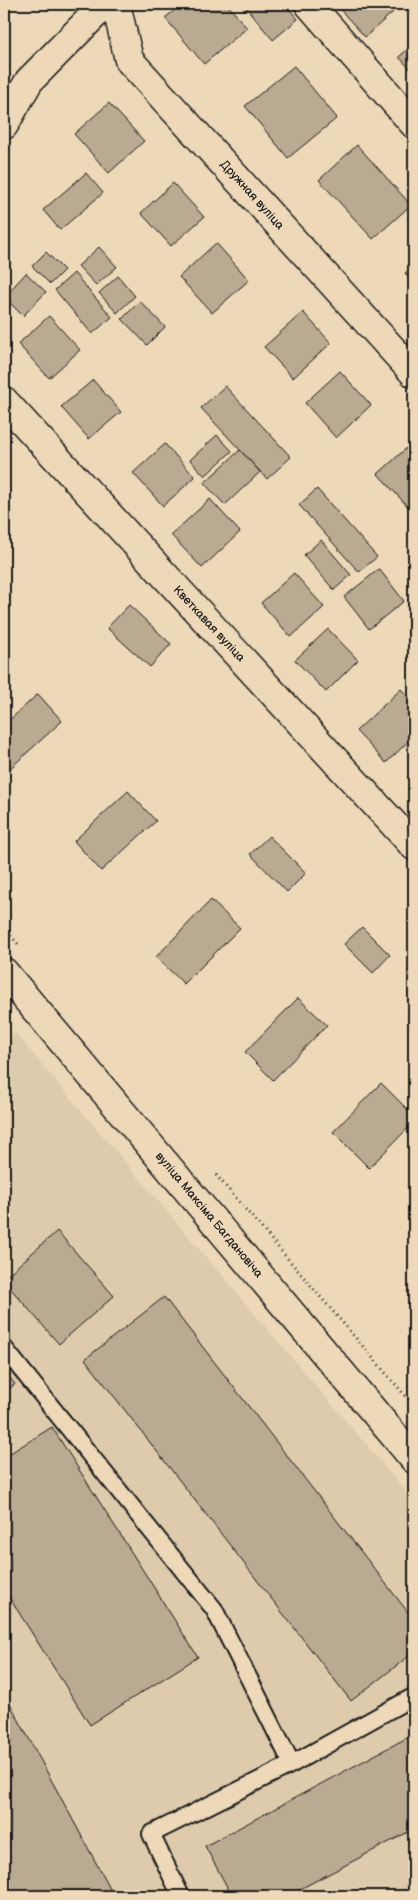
<svg xmlns="http://www.w3.org/2000/svg" width="418" height="1900" font-family="'Balsamiq Sans',sans-serif">
  <rect width="100%" height="100%" fill="#edd9b7"/>
  <filter id="ink" filterUnits="userSpaceOnUse"><feTurbulence type="fractalNoise" baseFrequency=".02" numOctaves="2"/><feDisplacementMap in="SourceGraphic" scale="10" xChannelSelector="R" yChannelSelector="G"/><feConvolveMatrix kernelMatrix="1 2 1 2 8 2 1 2 1" color-interpolation-filters="sRGB"/></filter>
  <g filter="url(#ink)">
    <!-- built -->
    <polygon fill="#ddcbac" points="15,1033 414,1501 414,1896 4,1896 4,1037"/>
    <!-- building -->
    <g fill="#b9aa91" stroke="#1c1c1c">
      <polygon points="182,4 227,4 247,28 204,64 165,18"/>
      <polygon points="243,4 285,4 298,19 273,40"/>
      <polygon points="335,4 402,4 365,37"/>
      <polygon points="414,43 414,73 399,57"/>
      <polygon points="294,66 337,118 288,158 245,106"/>
      <polygon points="109,103 144,141 109,173 74,134"/>
      <polygon points="357,145 411,205 373,239 319,180"/>
      <polygon points="86,173 103,193 60,230 43,210"/>
      <polygon points="173,183 204,217 171,246 141,213"/>
      <polygon points="216,243 249,280 212,313 179,277"/>
      <polygon points="99,247 117,267 96,285 78,266"/>
      <polygon points="46,252 64,270 50,284 32,266"/>
      <polygon points="414,266 414,285 405,273"/>
      <polygon points="26,273 46,292 23,316 4,297"/>
      <polygon points="74,273 112,317 92,334 55,290"/>
      <polygon points="118,276 135,296 117,313 99,293"/>
      <polygon points="140,301 165,327 147,345 122,319"/>
      <polygon points="303,312 331,343 293,378 264,347"/>
      <polygon points="49,316 80,350 49,378 18,344"/>
      <polygon points="340,371 371,405 336,438 305,403"/>
      <polygon points="93,380 121,412 89,439 61,407"/>
      <polygon points="225,386 291,457 267,479 201,408"/>
      <polygon points="217,435 232,451 205,476 190,460"/>
      <polygon points="165,444 195,477 163,506 133,473"/>
      <polygon points="411,444 414,448 414,503 409,508 378,474"/>
      <polygon points="240,450 260,472 225,505 204,483"/>
      <polygon points="317,489 377,557 359,572 299,505"/>
      <polygon points="210,499 240,532 202,568 171,535"/>
      <polygon points="321,540 351,575 334,590 304,555"/>
      <polygon points="379,569 404,601 369,629 344,597"/>
      <polygon points="294,573 324,607 291,637 261,603"/>
      <polygon points="129,605 171,644 150,667 107,628"/>
      <polygon points="328,629 358,660 326,692 295,660"/>
      <polygon points="401,689 414,703 414,736 386,763 356,731"/>
      <polygon points="38,694 62,721 6,772 4,770 4,725"/>
      <polygon points="128,791 156,821 101,871 74,841"/>
      <polygon points="269,836 306,873 287,892 250,854"/>
      <polygon points="211,900 240,928 184,984 156,957"/>
      <polygon points="362,927 390,955 373,973 344,944"/>
      <polygon points="298,998 327,1025 273,1080 245,1052"/>
      <polygon points="381,1083 414,1116 414,1122 369,1168 333,1132"/>
      <polygon points="57,1231 114,1296 59,1344 4,1281 4,1278"/>
      <polygon points="164,1297 414,1620 414,1652 351,1701 85,1359"/>
      <polygon points="4,1371 15,1384 4,1393"/>
      <polygon points="52,1427 198,1657 90,1725 4,1589 4,1457"/>
      <polygon points="4,1694 7,1698 114,1896 4,1896"/>
      <polygon points="414,1734 414,1829 287,1896 232,1896 205,1846"/>
    </g>
    <g fill="none" stroke-linecap="round" stroke-linejoin="round">
      <!-- service casing -->
      <g stroke="#1c1c1c" stroke-width="20">
        <g id="service">
          <polyline points="4,1348 214,1609 292,1764 411,1698"/>
          <polyline points="181,1896 151,1834 292,1764"/>
        </g>
      </g>
      <!-- minor casing -->
      <g stroke="#1c1c1c" stroke-width="31">
        <g id="minor">
          <polyline points="116,4 129,60 414,373"/>
          <polyline points="309,4 414,124"/>
          <polyline points="4,125 29,81 105,4"/>
          <polyline points="4,401 414,846"/>
        </g>
      </g>
      <!-- secondary casing -->
      <g stroke="#1c1c1c" stroke-width="31">
        <polyline id="secondary" points="4,972 414,1459"/>
      </g>
      <!-- path -->
      <g stroke="#1c1c1c" stroke-width="3" stroke-dasharray="1 4" stroke-linecap="butt">
        <polyline points="4,928 20,946"/>
        <polyline points="216,1175 414,1406"/>
      </g>
      <!-- service -->
      <use href="#service" stroke="#edd9b7" stroke-width="16"/>
      <!-- minor -->
      <use href="#minor" stroke="#edd9b7" stroke-width="28"/>
      <!-- secondary -->
      <use href="#secondary" stroke="#edd9b7" stroke-width="28"/>
    </g>
  </g>
  <g text-anchor="middle" dominant-baseline="central" stroke-width="4.5" stroke-linejoin="round" paint-order="stroke">
    <!-- street labels -->
    <g font-size="12" fill="#1c1c1c" stroke="#edd9b7">
      <text transform="translate(252 195) rotate(48)">Дружная вуліца</text>
      <text transform="translate(209 624) rotate(47)">Кветкавая вуліца</text>
      <text transform="translate(209 1215) rotate(50)">вуліца Максіма Багдановіча</text>
    </g>
  </g>
  <!-- margin -->
  <rect width="418" height="1900" fill="none" stroke="#edd9b7" stroke-width="20"/>
  <rect x="10" y="10" width="398" height="1880" fill="none" stroke="#1c1c1c" stroke-width="2" filter="url(#ink)"/>
</svg>
